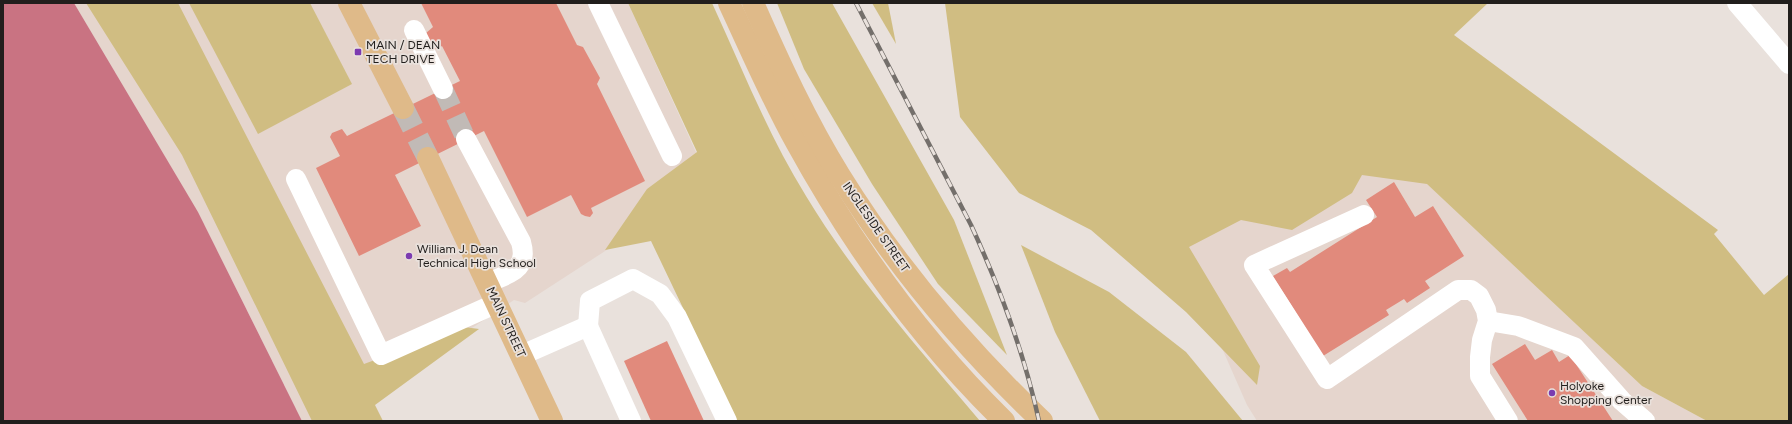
<svg xmlns="http://www.w3.org/2000/svg" width="1792" height="424" font-family="Figtree,sans-serif">
  <rect width="100%" height="100%" fill="#e9e1dc"/>
  <!-- built -->
  <g fill="#e5d5cd">
    <polygon points="74,3 628,3 710,183 525,303 514,300 332,421 302,421 198,212"/>
    <polygon points="1385,144 1642,386 1707,421 1257,421 1247,405 1177,246"/>
  </g>
  <!-- green -->
  <g fill="#d0bd82">
    <polygon points="86,3 178,3 364,364 464,327 479,329 375,405 383,421 312,421 182,155"/>
    <polygon points="189,3 310,3 352,84 258,134"/>
    <path d="M628,3H712C742,68 768,135 806,196C855,277 919,349 980,421H737L651,241L605,250L647,189L697,152Z"/>
    <polygon points="777,3 832,3 954,220 1007,355 938,284 872,184 804,69"/>
    <polygon points="872,3 888,3 896,44"/>
    <polygon points="945,3 1488,3 1454,35 1718,230 1714,234 1764,295 1789,274 1789,421 1707,421 1642,386 1427,184 1362,175 1352,193 1292,230 1241,220 1189,247 1260,366 1257,385 1186,312 1091,230 1019,193 960,117"/>
    <polygon points="1021,245 1109,292 1186,352 1243,421 1100,421 1055,332"/>
  </g>
  <!-- water -->
  <polygon fill="#c97382" points="3,3 74,3 198,212 302,421 3,421"/>
  <!-- building -->
  <g fill="#e18a7c">
    <polygon points="421,3 556,3 577,45 583,47 600,78 597,84 645,181 591,208 593,213 590,217 585,216 581,214 571,195 527,217 484,131 395,175 421,226 359,256 316,168 340,156 330,137 332,133 342,129 347,136 460,81 442,46 437,49 433,48 426,33 433,27"/>
    <polygon points="1394,182 1415,217 1433,206 1464,256 1425,281 1430,288 1407,303 1404,299 1386,310 1389,315 1323,356 1273,276 1287,268 1290,272 1377,217 1366,200"/>
    <polygon points="667,341 704,421 651,421 624,361"/>
    <polygon points="1525,344 1535,360 1552,350 1559,362 1570,355 1613,421 1528,421 1492,364"/>
  </g>
  <g fill="none" stroke-linecap="round" stroke-linejoin="round">
    <!-- minor-tunnel -->
    <polyline stroke="#c1bab6" stroke-width="20" stroke-dasharray="20 10" stroke-linecap="butt" points="443,89 466,139"/>
    <!-- major-tunnel -->
    <polyline stroke="#c1bab6" stroke-width="22" stroke-dasharray="22 11" stroke-linecap="butt" points="403,108 428,158"/>
    <!-- minor -->
    <g stroke="#fff" stroke-width="20">
      <polyline points="598,3 672,156"/>
      <polyline points="1737,3 1789,64"/>
      <polyline points="414,30 443,89"/>
      <path d="M466,139L521,242C529,270 509,273 488,283"/>
      <polyline points="296,179 381,355 497,303"/>
      <polyline points="1364,215 1254,265 1327,379 1458,290 1471,290 1479,296 1486,310 1488,321 1482,340 1480,357 1480,376 1508,421"/>
      <polyline points="1488,321 1518,326 1574,347 1622,401 1645,421"/>
      <polyline points="588,326 590,301 633,279 660,294 677,317 727,421"/>
      <polyline points="522,355 588,326 631,421"/>
    </g>
    <!-- major -->
    <g stroke="#dfba89" stroke-width="22">
      <polyline points="349,3 403,108"/>
      <path d="M729,3C751,50 771,97 796,142C852,244 921,340 1004,421"/>
      <path d="M753,3C779,62 806,121 840,176C896,266 965,348 1042,421"/>
      <polyline points="428,158 552,421"/>
    </g>
    <!-- rail casing -->
    <g stroke="#746f6b" stroke-width="4.5">
      <path id="rail" d="M856,3L971,225C1000,288 1024,352 1039,421"/>
    </g>
    <!-- rail -->
    <use href="#rail" stroke="#e9e1dc" stroke-width="3" stroke-dasharray="9" stroke-linecap="butt"/>
  </g>
  <!-- markers -->
  <g fill="#7c3bb0" stroke="#e9e1dc" stroke-width="1.5">
    <rect x="354" y="48" width="8" height="8" rx="2"/>
    <circle cx="409" cy="256" r="4"/>
    <circle cx="1552" cy="393" r="4"/>
  </g>
  <g text-anchor="middle" dominant-baseline="central" stroke-width="3.5" stroke-linejoin="round" paint-order="stroke">
    <!-- poi labels -->
    <g font-size="12" fill="#211e1c" stroke="#e9e1dc" text-anchor="start">
      <text x="366" y="45">MAIN / DEAN<tspan x="366" dy="14">TECH DRIVE</tspan></text>
      <text x="417" y="249">William J. Dean<tspan x="417" dy="14">Technical High School</tspan></text>
      <text x="1560" y="386">Holyoke<tspan x="1560" dy="14">Shopping Center</tspan></text>
    </g>
    <!-- street labels -->
    <g font-size="12" fill="#211e1c" stroke="#e9e1dc">
      <text transform="translate(876 227) rotate(55)">INGLESIDE STREET</text>
      <text transform="translate(506 322) rotate(65)">MAIN STREET</text>
    </g>
  </g>
  <!-- border -->
  <rect width="1792" height="424" fill="none" stroke="#211e1c" stroke-width="8"/>
</svg>
